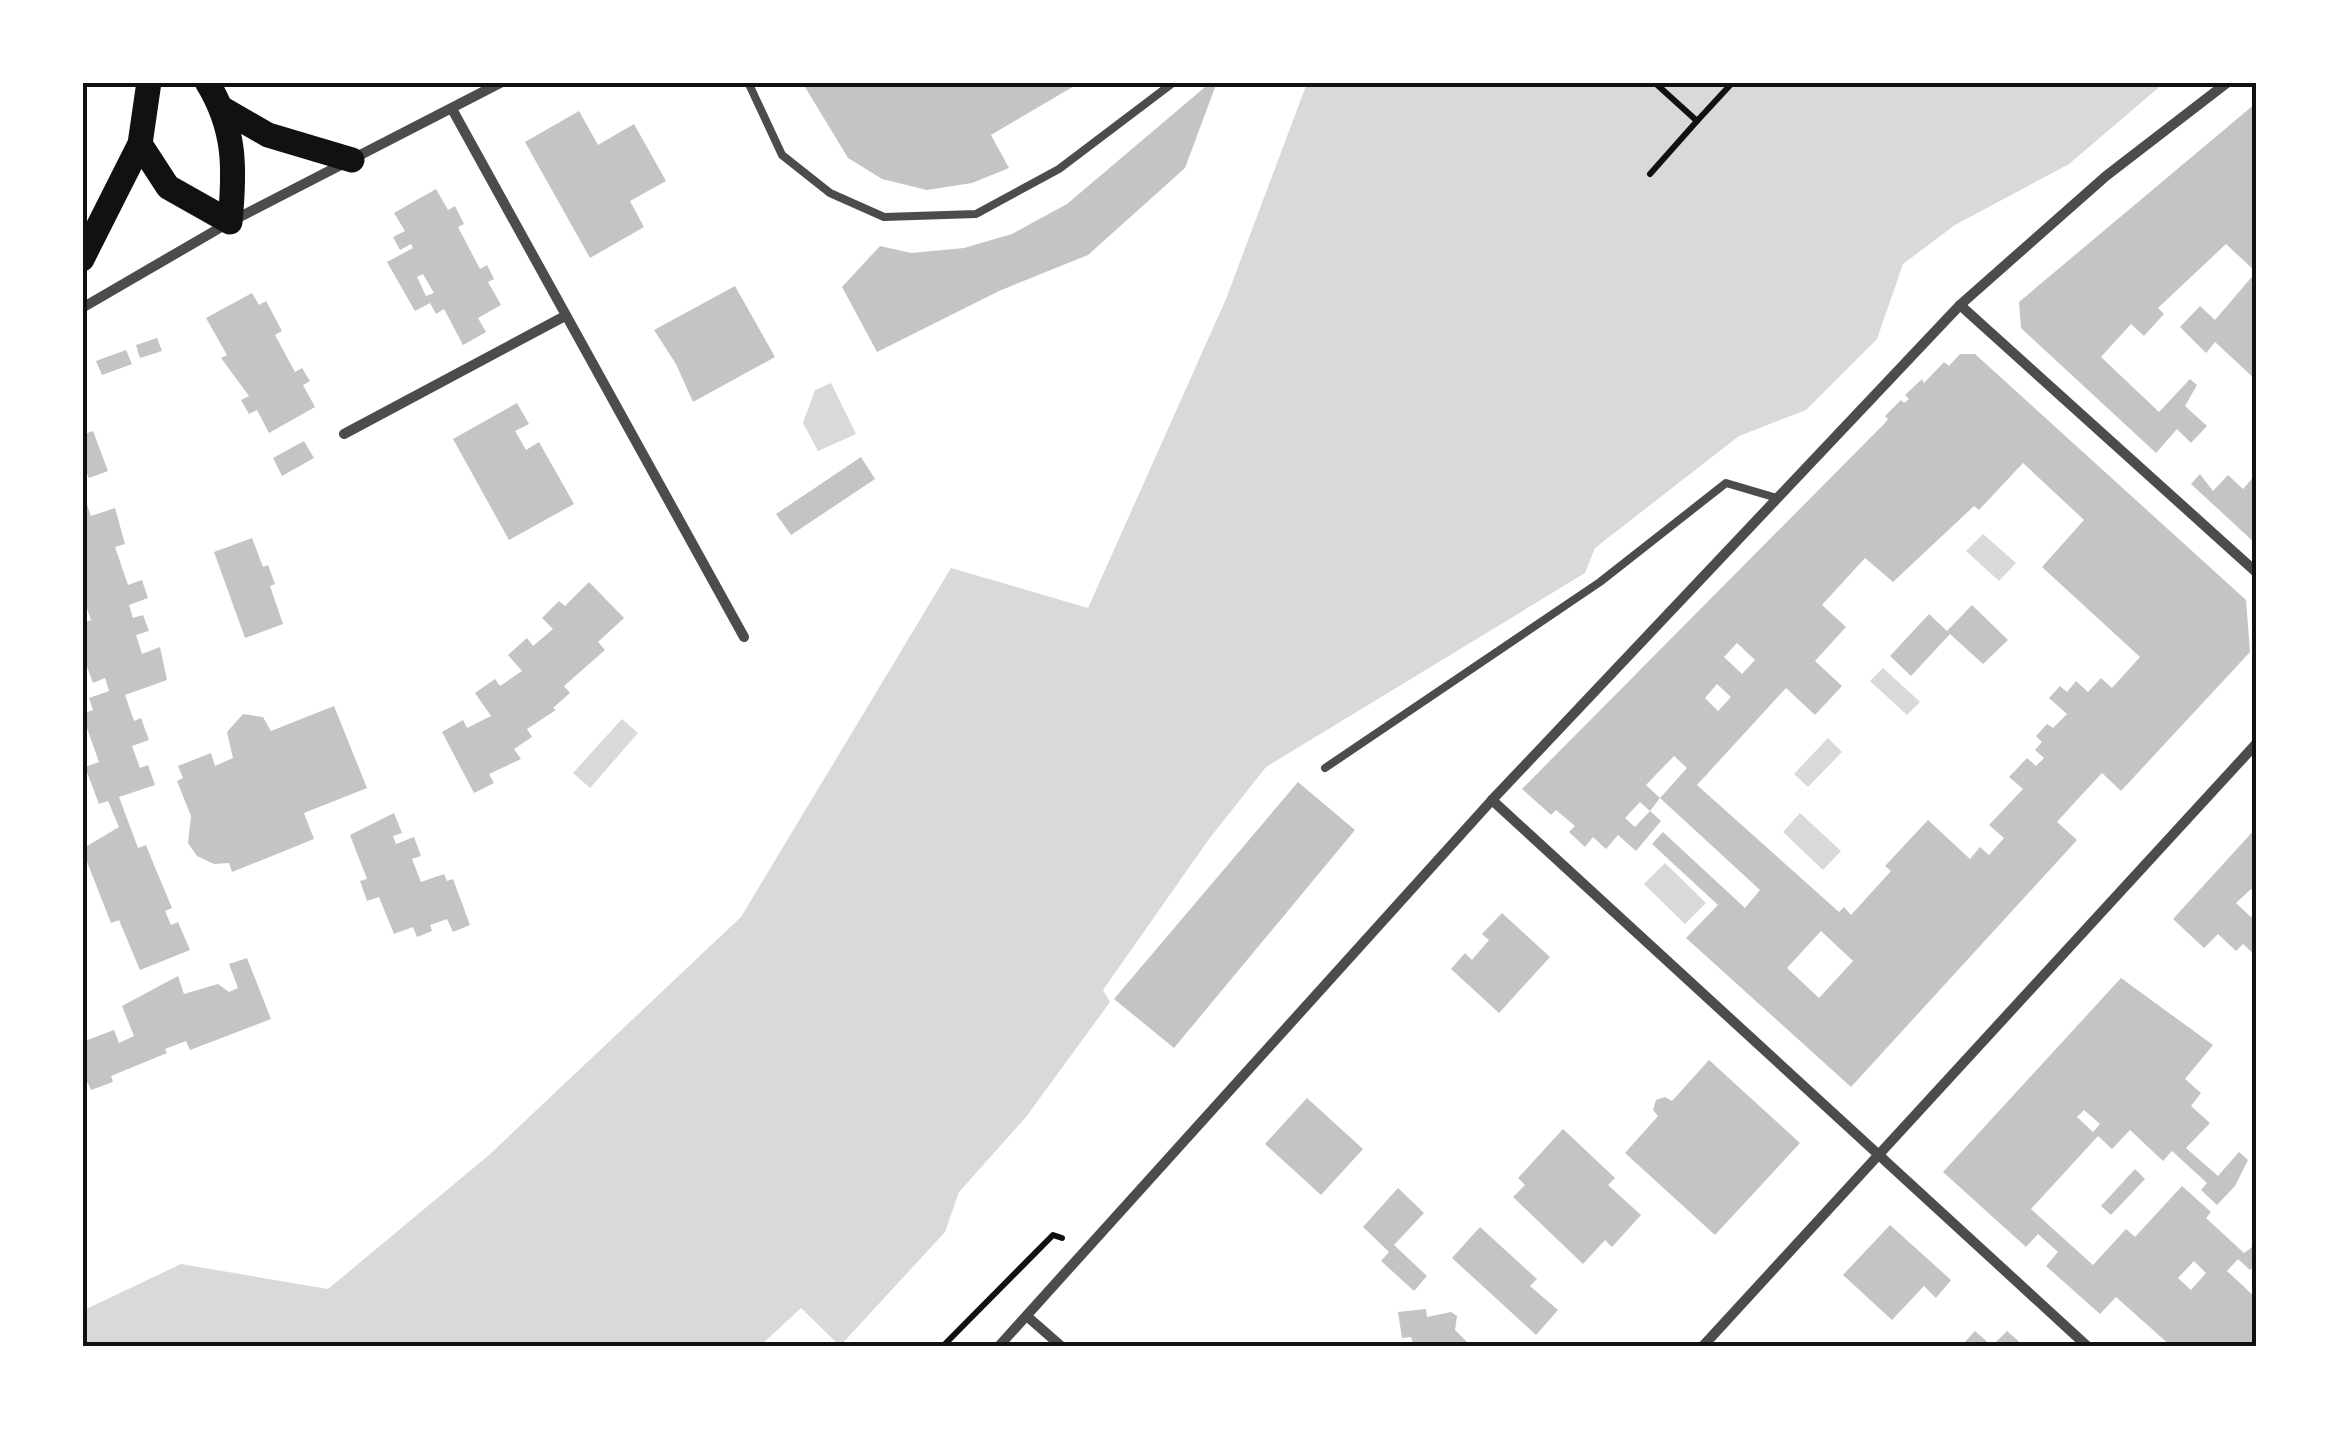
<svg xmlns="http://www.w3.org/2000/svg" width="2339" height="1429" font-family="Barlow,sans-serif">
  <rect width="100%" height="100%" fill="#fff"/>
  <!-- water -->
  <g fill="#d9d9d9">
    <polygon points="1307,83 2164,83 2069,164 1955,225 1903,264 1877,339 1806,410 1739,436 1595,548 1585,573 1266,767 1209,839 1103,990 1110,1002 1026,1117 959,1192 945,1232 840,1346 801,1308 760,1346 83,1346 82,1311 181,1264 328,1289 489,1155 741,917 951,568 1088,608 1226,299"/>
    <polygon points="831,383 856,434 818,451 803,423 815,390"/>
    <polygon points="1983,534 2016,563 1999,581 1966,551"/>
    <polygon points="1883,668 1920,702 1907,715 1870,681"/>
    <polygon points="622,719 638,733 590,788 573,773"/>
    <polygon points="1828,738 1842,752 1808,787 1794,774"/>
    <polygon points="1800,813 1841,851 1823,870 1783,832"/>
    <polygon points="1665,863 1706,903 1685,924 1644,884"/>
  </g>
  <!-- building -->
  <g fill="#c4c4c4" fill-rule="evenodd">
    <polygon points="802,82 1081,82 991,135 1009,168 972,183 927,190 882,179 848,158"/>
    <polygon points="1211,82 1217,82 1185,168 1088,255 999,291 877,352 842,287 880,246 911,253 964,248 1012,234 1067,204"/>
    <polygon points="2256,103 2256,272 2226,244 2158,308 2164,314 2144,336 2131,324 2101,357 2159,412 2190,379 2197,385 2185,406 2207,426 2191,443 2177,429 2156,453 2021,328 2019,302"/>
    <polygon points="579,111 598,145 634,124 666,181 630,201 644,227 590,258 525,142"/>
    <path d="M436,189L448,210L455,206L464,224L458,227L480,269L487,265L494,279L488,282L501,305L478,318L486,332L463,345L444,309L436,314L430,303L415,311L387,262L413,248L411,244L400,250L393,237L405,231L394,213ZM423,274L434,293L426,296L417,277Z"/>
    <polygon points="2256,272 2256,380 2215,342 2206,353 2180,327 2200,306 2215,320"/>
    <polygon points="735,286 775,357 693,402 676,364 654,330"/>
    <polygon points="252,293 259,305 266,301 282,331 275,335 295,372 302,368 310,381 303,385 315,407 269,433 257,410 249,414 241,400 249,396 221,358 227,355 206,318"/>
    <polygon points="157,338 162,351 140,358 136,345"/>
    <polygon points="126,350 132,364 102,375 96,361"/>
    <path d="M1960,354H1975L2246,600L2250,652L2121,791L2102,773L2075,802L2057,822L2077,840L1851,1087L1686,938L1718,905L1652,844L1663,832L1745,908L1760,890L1660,798L1650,811L1640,802L1625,818L1635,827L1650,811L1661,821L1636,851L1618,835L1606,849L1593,837L1585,847L1569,832L1575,826L1556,810L1551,815L1522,789L1884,424L1888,419L1885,416L1901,400L1904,403L1909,399L1905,395L1922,379L1924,383L1944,362L1949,366ZM2023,463L2084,520L2042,567L2140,657L2112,688L2101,678L2088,692L2076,681L2067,692L2060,686L2049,698L2067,714L2053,728L2047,724L2036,736L2042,742L2035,750L2044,758L2036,766L2027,758L2009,777L2023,789L1989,825L2004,838L1989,855L1980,847L1970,859L1928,820L1885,866L1891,871L1851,915L1844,907L1839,912L1697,785L1786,688L1815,715L1842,686L1815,661L1846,627L1822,605L1865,558L1893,582L1974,506L1979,510ZM1737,643L1755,660L1742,674L1724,657ZM1717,684L1731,697L1718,711L1705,698ZM1674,756L1687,768L1660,798L1646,785ZM1821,931L1853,961L1819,998L1787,968Z"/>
    <polygon points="517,403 529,424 515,431 526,450 539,442 574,504 509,540 453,439"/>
    <polygon points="93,431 108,471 89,478 82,462 82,435"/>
    <polygon points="304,441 314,458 282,476 273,458"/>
    <polygon points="861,457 875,479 791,535 776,514"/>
    <polygon points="2200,474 2213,491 2228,475 2243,489 2256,474 2256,544 2191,484"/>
    <polygon points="83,493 91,516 115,508 125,544 115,547 128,585 142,580 148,598 129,605 133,618 143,615 149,631 136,635 142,654 160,647 167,680 125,695 134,721 141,718 149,740 132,746 140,768 148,765 155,785 119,797 138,848 146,845 154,865 172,908 165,911 171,925 178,922 190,950 140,970 119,920 111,923 82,849 119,827 108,801 99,804 85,767 99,762 82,714 93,710 89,698 109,691 105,678 93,683 82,653 82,623 91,620 82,594"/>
    <polygon points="252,538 263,567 268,565 275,584 270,586 283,624 245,638 214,552"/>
    <polygon points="589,582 624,618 598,642 605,650 564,686 570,693 553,708 556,710 527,729 532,737 514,749 521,759 489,774 494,783 474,793 442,732 463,720 467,728 491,716 475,693 495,679 500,686 522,671 508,655 527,638 533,646 553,629 542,618 559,601 565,606"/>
    <polygon points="1972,605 2008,640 1983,664 1950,634 1911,676 1890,656 1929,614 1947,631"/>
    <polygon points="334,706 367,788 304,813 314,839 232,872 229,863 214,864 197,856 188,843 191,816 177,781 183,778 178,766 211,753 215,766 233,758 227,732 243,714 263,717 271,731"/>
    <polygon points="1298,782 1355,830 1174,1048 1114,999"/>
    <polygon points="394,813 402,833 393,836 396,844 414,837 421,856 412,859 421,882 444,874 447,881 453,879 470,925 453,932 447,919 430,925 432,931 417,937 413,927 394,934 379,897 367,901 360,881 367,879 350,835"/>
    <polygon points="2256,828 2256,895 2251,889 2236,903 2251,917 2256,912 2256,956 2243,944 2236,951 2218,934 2204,948 2173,919"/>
    <polygon points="1502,913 1550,957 1499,1013 1451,969 1465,953 1472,960 1489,940 1482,934"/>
    <polygon points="247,958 271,1019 190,1050 186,1041 165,1049 167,1053 111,1076 113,1082 91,1090 88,1083 82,1085 82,1042 114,1030 119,1043 134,1036 122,1006 178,976 184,994 218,984 229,992 238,988 229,964"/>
    <path d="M2121,978L2213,1045L2185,1079L2201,1093L2191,1106L2210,1123L2186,1148L2218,1176L2239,1152L2248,1160L2235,1186L2217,1205L2201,1190L2207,1183L2172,1151L2163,1161L2130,1130L2112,1149L2098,1136L2031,1209L2093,1265L2126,1229L2135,1237L2182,1186L2211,1212L2206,1218L2244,1253L2256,1244V1264L2250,1270L2238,1259L2227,1271L2256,1298V1346H2171L2116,1297L2100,1314L2046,1266L2058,1252L2038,1234L2026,1247L1943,1172ZM2084,1110L2100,1124L2093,1132L2077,1117ZM2194,1261L2206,1273L2191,1290L2178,1278Z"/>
    <polygon points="1709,1060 1800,1143 1715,1235 1625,1153 1658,1116 1653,1110 1656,1100 1665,1097 1672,1101"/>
    <polygon points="1307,1098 1363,1149 1321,1195 1265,1144"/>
    <polygon points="1563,1129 1615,1178 1608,1185 1641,1215 1612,1247 1605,1240 1583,1264 1513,1197 1525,1185 1518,1178"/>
    <polygon points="2135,1169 2145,1179 2111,1215 2101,1206"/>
    <polygon points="1398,1188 1424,1213 1394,1245 1427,1276 1414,1291 1381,1261 1389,1252 1363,1227"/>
    <polygon points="1890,1225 1951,1280 1936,1298 1924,1286 1892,1320 1843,1275"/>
    <polygon points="1480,1227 1537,1279 1530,1286 1558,1310 1536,1335 1452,1258"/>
    <polygon points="1426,1309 1427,1317 1451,1312 1457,1316 1455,1330 1471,1346 1414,1346 1411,1337 1402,1338 1398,1312"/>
    <polygon points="1975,1331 1992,1346 1961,1346"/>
    <polygon points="2007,1331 2024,1346 1992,1346"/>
  </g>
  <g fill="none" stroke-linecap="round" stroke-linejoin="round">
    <!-- path -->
    <g stroke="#111" stroke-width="6">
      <polyline points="1654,82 1697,121 1733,82"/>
      <polyline points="1650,174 1697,121"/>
      <polyline points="943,1346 1053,1235 1062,1238"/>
    </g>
    <!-- service -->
    <g stroke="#4c4c4c" stroke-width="8">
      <polyline points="748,82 782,155 830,193 884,217 976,214 1059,169 1174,82"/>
      <polyline points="1325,768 1600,582 1726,483 1777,498"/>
    </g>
    <!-- minor -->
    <g stroke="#4c4c4c" stroke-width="10">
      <polyline points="452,109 744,637"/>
      <polyline points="1960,305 2256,572"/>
      <polyline points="82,308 230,222 502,82"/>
      <polyline points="344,434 565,316"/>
      <polyline points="1492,800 2087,1346"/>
      <polyline points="1029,1318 1061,1346"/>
      <polyline points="999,1346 1492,800 1960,305 2106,176 2228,82"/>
      <polyline points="1703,1346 2256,744"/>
    </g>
    <!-- primary -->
    <g stroke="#111" stroke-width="25">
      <polyline points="223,109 268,135 352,160"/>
      <path d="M140,144L168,187L230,222C235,169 236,129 207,82"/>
      <polyline points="82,259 140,144 149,82"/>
    </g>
  </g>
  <!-- border -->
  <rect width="2339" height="1429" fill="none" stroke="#ffffff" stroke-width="170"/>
  <rect x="85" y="85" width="2169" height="1259" fill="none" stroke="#111" stroke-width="4"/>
</svg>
